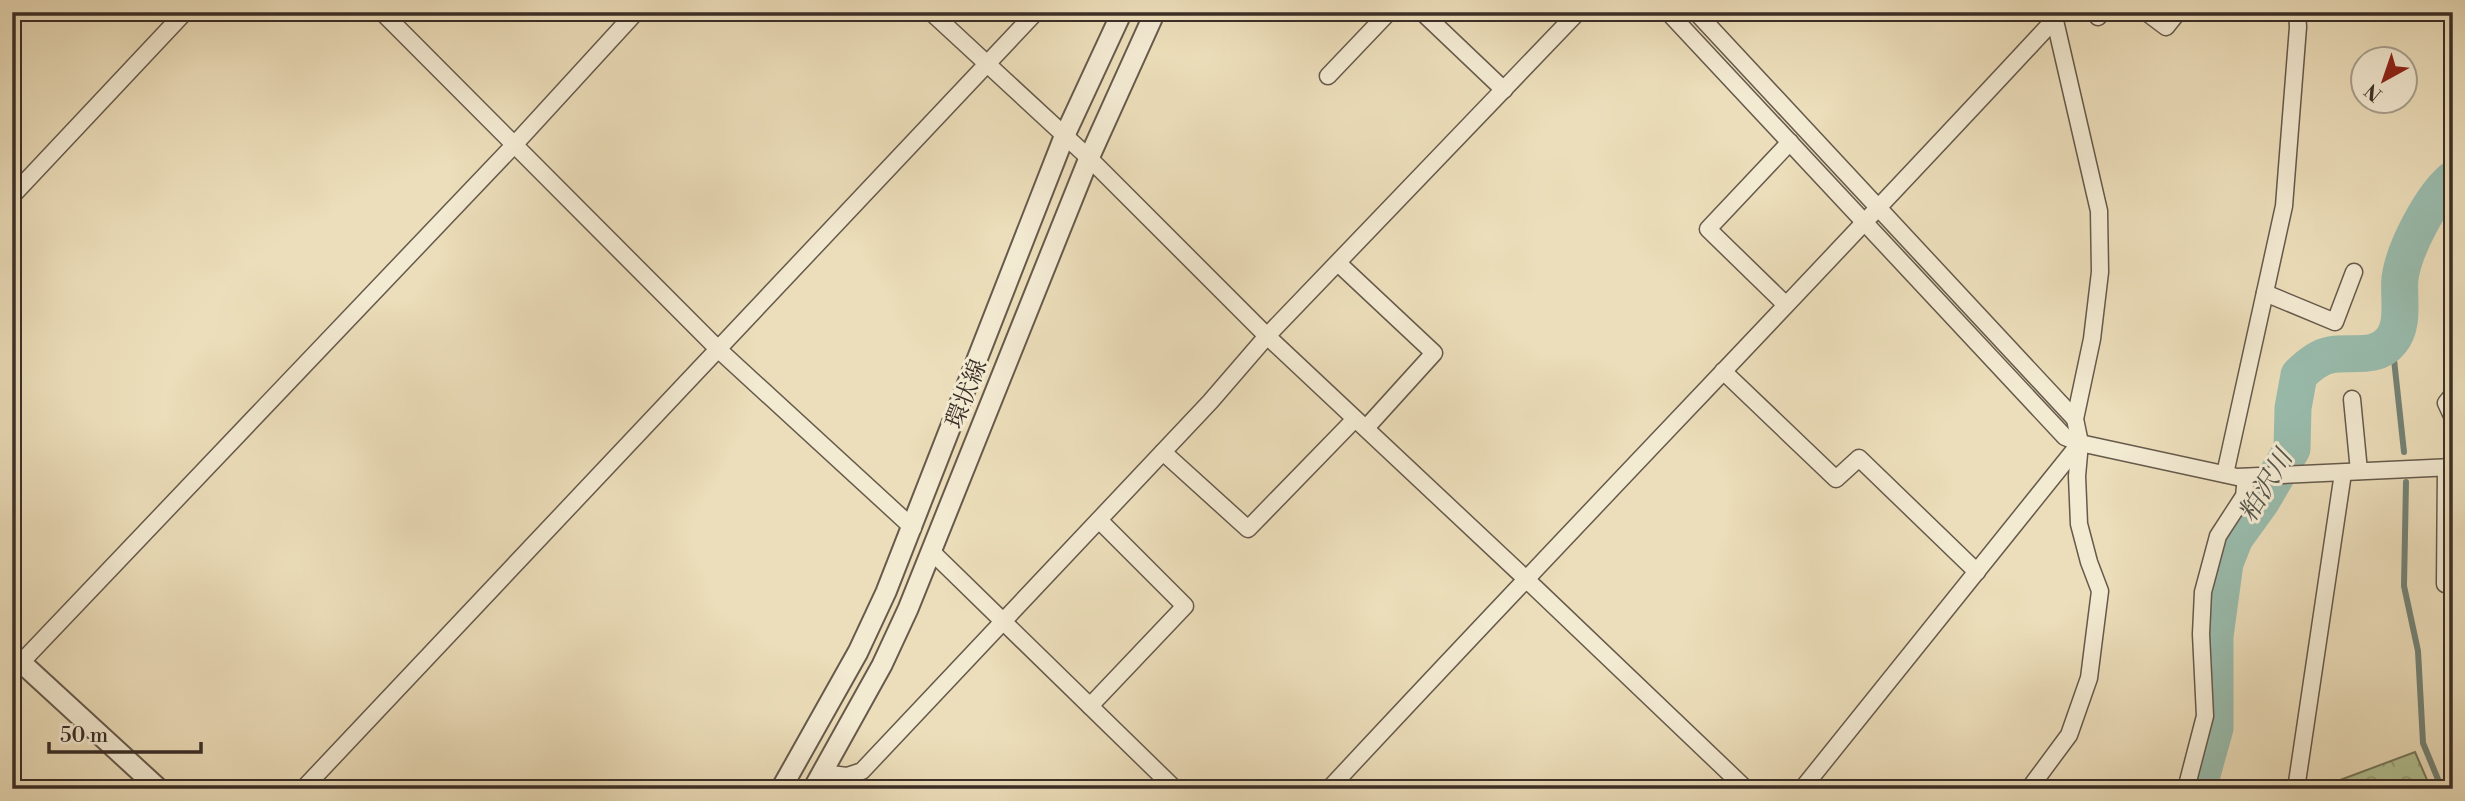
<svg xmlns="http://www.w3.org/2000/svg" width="2465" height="801" font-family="'Libre Bodoni','Noto Serif JP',serif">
  <defs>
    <pattern id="park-crowns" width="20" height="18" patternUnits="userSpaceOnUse" patternTransform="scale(1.75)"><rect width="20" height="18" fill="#b3c293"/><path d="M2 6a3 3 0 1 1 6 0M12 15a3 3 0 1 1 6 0" fill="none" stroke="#939e78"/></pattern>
  </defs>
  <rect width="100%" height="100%" fill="#ecdeba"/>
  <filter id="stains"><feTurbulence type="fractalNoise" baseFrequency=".00286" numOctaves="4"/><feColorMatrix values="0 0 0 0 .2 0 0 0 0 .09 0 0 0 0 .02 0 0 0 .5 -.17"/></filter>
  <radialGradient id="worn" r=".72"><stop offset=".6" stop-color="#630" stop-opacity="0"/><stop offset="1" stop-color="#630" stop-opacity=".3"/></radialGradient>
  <!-- park -->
  <polygon fill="url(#park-crowns)" stroke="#76785d" stroke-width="2" points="2415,752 2431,789 2316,789"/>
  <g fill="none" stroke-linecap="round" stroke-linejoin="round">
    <!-- stream -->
    <g stroke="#738377" stroke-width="6">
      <polyline points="2392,341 2404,452"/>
      <polyline points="2406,482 2404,586 2418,651 2423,743 2442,789"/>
    </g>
    <!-- river -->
    <path stroke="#99bcad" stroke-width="37" d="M2198,789L2215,728V636L2225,563L2235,538L2261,502L2292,449L2293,408L2299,375C2307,367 2319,357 2330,355C2351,351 2376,360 2391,341C2405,325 2398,297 2400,278C2404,249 2431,197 2453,179"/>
    <!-- minor casing -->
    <g stroke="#665a4c" stroke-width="19">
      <g id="minor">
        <polyline points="382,12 719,350 913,528"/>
        <polyline points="931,12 1089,158 1267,336 1526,579 1746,789"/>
        <polyline points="1422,12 1504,90"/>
        <polyline points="1668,12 2065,437 2080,443 2237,477 2453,467"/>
        <polyline points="1696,12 2075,419"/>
        <polyline points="2146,12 2166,27 2178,12"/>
        <polyline points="2098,17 2102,12"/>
        <polyline points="1328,76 1389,12"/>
        <polyline points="12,196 185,12"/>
        <polyline points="1338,263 1434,353 1366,428"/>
        <polyline points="2265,293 2335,322 2354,272"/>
        <polyline points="1785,304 1708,229 1790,142"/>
        <polyline points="1723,371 1836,479 1859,458 1977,572"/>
        <polyline points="2453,394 2446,403 2453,418"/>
        <polyline points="2352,399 2359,471"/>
        <polyline points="1163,452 1248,529 1355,419"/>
        <polyline points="2225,474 2284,206 2298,27 2297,12"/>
        <polyline points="931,551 1175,789"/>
        <polyline points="2445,584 2446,467"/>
        <polyline points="12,672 515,144 636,12"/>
        <polyline points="1090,706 1185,606 1099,520"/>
        <polyline points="822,773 847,776 862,771 1210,402 1267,336 1578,12"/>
        <polyline points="303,789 1036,12"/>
        <path d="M1329,789C1569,531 1815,278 2054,20"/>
        <polyline points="1802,789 2080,443 2075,419 2092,339 2100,272 2099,211 2053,12"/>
        <polyline points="2029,789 2069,735 2089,678 2100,591 2089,562 2079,524 2077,476 2080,443"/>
        <polyline points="2186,789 2205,716 2201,634 2203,592 2218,536 2244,496 2246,477"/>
        <polyline points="2296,789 2343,473"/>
      </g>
    </g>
    <!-- tertiary casing -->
    <g stroke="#665a4c" stroke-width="23">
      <g id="tertiary">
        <polyline points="12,654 159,789"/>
        <polyline points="781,789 858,652 886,592 1064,137 1122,12"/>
        <polyline points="813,789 882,665 908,609 1089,158 1155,12"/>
      </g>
    </g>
    <!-- minor -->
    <use href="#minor" stroke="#f3ead2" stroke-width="16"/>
    <!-- tertiary -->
    <use href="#tertiary" stroke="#f3ead2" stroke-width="19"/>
  </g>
  <g text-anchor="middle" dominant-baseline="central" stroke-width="6" stroke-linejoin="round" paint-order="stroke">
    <!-- street labels -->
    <g font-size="24" fill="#3a2e27" stroke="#f3ead2">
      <text transform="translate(967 394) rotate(-68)">環状線</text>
    </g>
    <!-- water labels -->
    <g font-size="26" font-style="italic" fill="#525248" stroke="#f3ead2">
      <text transform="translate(2266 486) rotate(-59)">粕沢川</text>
    </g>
  </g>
  <!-- margin -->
  <rect width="2465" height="801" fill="none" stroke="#ecdeba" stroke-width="42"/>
  <rect x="14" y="14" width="2437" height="773" fill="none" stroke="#3a2e27" stroke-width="3.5"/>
  <rect x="21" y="21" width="2423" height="759" fill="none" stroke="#3a2e27" stroke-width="2"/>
  <!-- north arrow -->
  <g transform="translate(2384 80) rotate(220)"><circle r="33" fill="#f3ead2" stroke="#a99f8e" stroke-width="2"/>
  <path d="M0-5L12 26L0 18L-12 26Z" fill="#8f2418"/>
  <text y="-10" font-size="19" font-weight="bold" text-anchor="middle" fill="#3a2e27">N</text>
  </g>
  <!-- scale -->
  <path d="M49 742v10h152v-10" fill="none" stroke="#3a2e27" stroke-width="3.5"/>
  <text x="60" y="742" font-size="21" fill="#3a2e27" stroke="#f3ead2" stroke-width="5" paint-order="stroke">50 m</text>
  <rect width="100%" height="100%" filter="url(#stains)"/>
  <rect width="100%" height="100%" fill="url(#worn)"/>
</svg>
